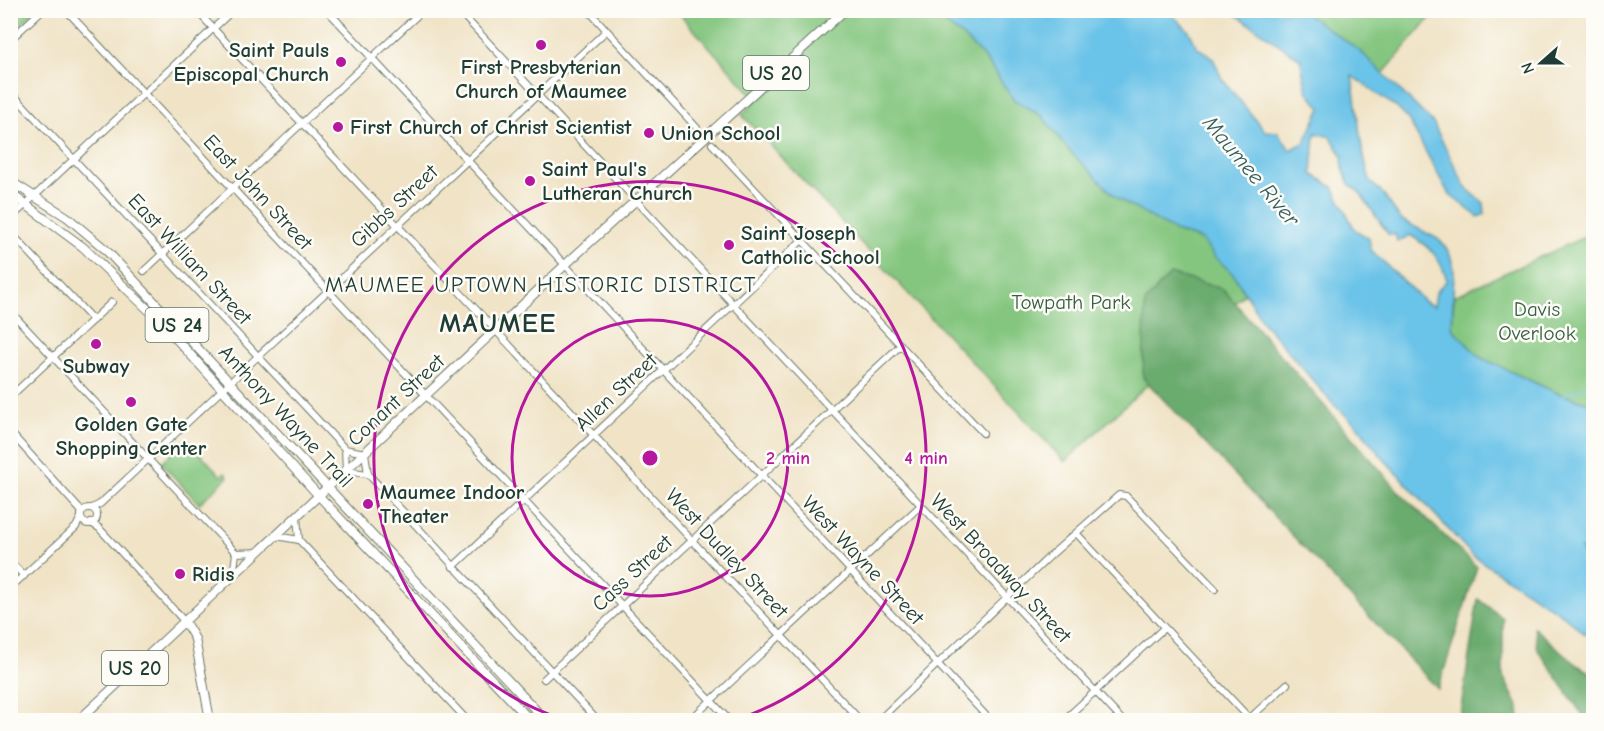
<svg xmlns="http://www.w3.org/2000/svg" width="1604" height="731" font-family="'Comic Neue',sans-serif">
  <rect width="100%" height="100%" fill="#fdfcf7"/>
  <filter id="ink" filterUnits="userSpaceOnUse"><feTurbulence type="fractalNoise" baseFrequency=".0167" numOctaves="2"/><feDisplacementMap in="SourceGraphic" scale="12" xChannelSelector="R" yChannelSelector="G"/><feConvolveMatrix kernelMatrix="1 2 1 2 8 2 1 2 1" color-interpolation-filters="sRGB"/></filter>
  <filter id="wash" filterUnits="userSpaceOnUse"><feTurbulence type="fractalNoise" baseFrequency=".008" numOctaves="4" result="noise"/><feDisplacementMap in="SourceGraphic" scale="24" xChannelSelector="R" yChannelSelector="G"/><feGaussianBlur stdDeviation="1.35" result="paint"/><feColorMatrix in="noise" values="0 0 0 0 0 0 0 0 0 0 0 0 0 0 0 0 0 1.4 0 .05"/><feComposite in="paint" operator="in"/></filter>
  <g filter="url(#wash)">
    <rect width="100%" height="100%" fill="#f0e3c6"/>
    <!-- green -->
    <g fill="#84c67f" stroke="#52825a" stroke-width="1.5">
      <polygon points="11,10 35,10 35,11 11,34"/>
      <polygon points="897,10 899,15 934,16 961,35 985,58 1014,100 1042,116 1069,150 1175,231 1202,240 1214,256 1234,274 1245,293 1065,462 742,115 756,99 677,11"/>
      <polygon points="1302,11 1436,11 1382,75 1362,56"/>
      <polygon points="1593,233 1593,404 1557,393 1479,357 1452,328 1454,296"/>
      <polygon points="187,439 221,476 225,473 228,477 199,504 161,463"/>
    </g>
    <!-- forest -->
    <g fill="#6bab6e" stroke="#457451" stroke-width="1.5">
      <polygon points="1170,274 1223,289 1401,494 1477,567 1438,689 1143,378 1145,302"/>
      <polygon points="1581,548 1593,548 1593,586"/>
      <polygon points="1478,599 1503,618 1503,676 1519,708 1520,720 1459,720"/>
      <polygon points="1534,628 1577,665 1593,674 1593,720 1586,720 1538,650"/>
    </g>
    <!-- water -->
    <path fill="#6ac3e8" stroke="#44808e" stroke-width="1.5" fill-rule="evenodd" d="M1161,10L1170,13L1189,31L1197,47L1213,58L1222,79L1265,131L1278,132L1290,150L1304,143L1321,108L1307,91L1300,59L1231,11H1302L1360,51L1433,123L1466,188L1484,203L1485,214L1478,217L1451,196L1446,189L1408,119L1397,108L1352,76L1362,148L1370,181L1385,196L1400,219L1440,240L1449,252L1454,268L1452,328L1479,357L1557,393L1593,404V548L1581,549L1593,586V637L1585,634L1564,616L1473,556L1381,456L1357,425L1333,404L1262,321L1234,275L1214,256L1202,240L1175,231L1118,199L1069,150L1042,116L1014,100L985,58L961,35L934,16L899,15L897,11ZM1315,133L1331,137L1342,155L1343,169L1349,184L1361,194L1388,234L1396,235L1397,242L1410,235C1430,247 1440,257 1447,280L1436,292L1434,306L1426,303L1371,250L1369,238L1355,230L1333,187L1312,174Z"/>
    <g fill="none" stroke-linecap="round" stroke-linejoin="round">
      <!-- stream -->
      <polyline stroke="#6ac3e8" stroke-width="1.5" points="1563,395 1594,383"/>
    </g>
  </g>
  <g filter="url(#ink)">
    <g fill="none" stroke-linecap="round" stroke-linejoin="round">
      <!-- minor casing -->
      <g stroke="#687767" stroke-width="8">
        <g id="minor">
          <polyline points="66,10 729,720"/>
          <polyline points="196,10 860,720"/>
          <polyline points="327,10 990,720"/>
          <polyline points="458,10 1122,720"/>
          <polyline points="588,10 697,128"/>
          <polyline points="10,40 42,10"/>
          <polyline points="10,91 345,449 365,453 368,474 597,720"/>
          <polyline points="712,144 983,433"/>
          <polyline points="10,219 233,10"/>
          <polyline points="10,232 93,320"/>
          <polyline points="144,271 423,10"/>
          <polyline points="10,311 236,553 258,552"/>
          <polyline points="10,397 112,302"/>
          <polyline points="10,432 82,512"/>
          <polyline points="345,449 346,471 368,474"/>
          <polyline points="92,508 100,504 606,31"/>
          <circle cx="89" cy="516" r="8"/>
          <polyline points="297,516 299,540 467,720"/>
          <polyline points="91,523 99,528 185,622"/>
          <polyline points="1078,535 1250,719"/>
          <polyline points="276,536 299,540"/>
          <polyline points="10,561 24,576"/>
          <polyline points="453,567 802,240"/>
          <polyline points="233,576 236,553"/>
          <polyline points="10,588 76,527 81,517"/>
          <polyline points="544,679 901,345"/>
          <polyline points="690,720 920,506"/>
          <polyline points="879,720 1051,555 1119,495 1126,496 1215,589"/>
          <polyline points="1064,720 1164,628"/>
          <polyline points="1248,720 1287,684"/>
        </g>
      </g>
      <!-- major casing -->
      <g stroke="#687767" stroke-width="10">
        <g id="major">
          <polyline points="185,622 195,639 210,720"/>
          <polyline points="79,720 565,265 845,10"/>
        </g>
      </g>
      <!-- highway casing -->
      <g stroke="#687767" stroke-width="10">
        <g id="highway">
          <polyline points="10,181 67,217 105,249 545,720"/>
          <polyline points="10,193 83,247 160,321 319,496 530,720"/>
        </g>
      </g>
      <!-- minor -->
      <use href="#minor" stroke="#fff" stroke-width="6"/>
      <!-- major -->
      <use href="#major" stroke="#fff" stroke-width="8"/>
      <!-- highway -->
      <use href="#highway" stroke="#fff" stroke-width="8"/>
    </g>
  </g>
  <!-- distance rings -->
  <g fill="none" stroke="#b5179e" stroke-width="3">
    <circle cx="650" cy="458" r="138"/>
    <path d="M565 720A276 276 0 1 1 735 720"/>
  </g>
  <!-- markers -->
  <g fill="#b5179e" stroke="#fdfcf7" stroke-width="2">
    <circle cx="541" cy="45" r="6"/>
    <circle cx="341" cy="62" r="6"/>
    <circle cx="338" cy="127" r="6"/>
    <circle cx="649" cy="133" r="6"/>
    <circle cx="530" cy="181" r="6"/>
    <circle cx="729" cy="245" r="6"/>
    <circle cx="96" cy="344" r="6"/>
    <circle cx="131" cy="402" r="6"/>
    <circle cx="368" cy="504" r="6"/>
    <circle cx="180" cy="574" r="6"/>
  </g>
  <g text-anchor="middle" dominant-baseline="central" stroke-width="5" stroke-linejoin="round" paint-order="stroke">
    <!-- shield labels -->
    <g fill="#fdfcf7" stroke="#62766e" stroke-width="1.5">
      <rect x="743" y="56" width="66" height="34" rx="4.5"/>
      <rect x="145.5" y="308" width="63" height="34" rx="4.5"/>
      <rect x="102" y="651" width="66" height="34" rx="4.5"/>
    </g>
    <g font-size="20" font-weight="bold" fill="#1f3d34">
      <text x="776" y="73">US 20</text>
      <text x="177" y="325">US 24</text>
      <text x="135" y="668">US 20</text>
    </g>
    <!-- poi labels -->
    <g font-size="21" font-weight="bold" fill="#1f3d34" stroke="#fdfcf7" text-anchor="start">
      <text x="329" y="50" text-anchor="end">Saint Pauls<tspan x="329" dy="24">Episcopal Church</tspan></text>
      <text x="541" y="67" text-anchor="middle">First Presbyterian<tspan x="541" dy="24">Church of Maumee</tspan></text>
      <text x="350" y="127">First Church of Christ Scientist</text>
      <text x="661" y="133">Union School</text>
      <text x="542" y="169">Saint Paul's<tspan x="542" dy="24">Lutheran Church</tspan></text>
      <text x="741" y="233">Saint Joseph<tspan x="741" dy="24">Catholic School</tspan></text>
      <text x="96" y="366" text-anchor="middle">Subway</text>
      <text x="131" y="424" text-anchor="middle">Golden Gate<tspan x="131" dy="24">Shopping Center</tspan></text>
      <text x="380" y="492">Maumee Indoor<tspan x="380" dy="24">Theater</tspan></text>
      <text x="192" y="574">Ridis</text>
    </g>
    <!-- street labels -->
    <g font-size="21" fill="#1f3d34" stroke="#fdfcf7">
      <text transform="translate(258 192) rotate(47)">East John Street</text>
      <text transform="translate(394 206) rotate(-43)">Gibbs Street</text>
      <text transform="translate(190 259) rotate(47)">East William Street</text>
      <text transform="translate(616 392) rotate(-43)">Allen Street</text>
      <text transform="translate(396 400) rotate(-43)">Conant Street</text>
      <text transform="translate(286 416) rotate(47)">Anthony Wayne Trail</text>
      <text transform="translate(727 553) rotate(47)">West Dudley Street</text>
      <text transform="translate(863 560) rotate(47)">West Wayne Street</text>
      <text transform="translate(1001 568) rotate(47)">West Broadway Street</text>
      <text transform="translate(632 573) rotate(-43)">Cass Street</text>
    </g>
    <!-- park labels -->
    <g font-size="21" fill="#385f47" stroke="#fdfcf7">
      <text x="1071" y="302">Towpath Park</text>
      <text x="1537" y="309">Davis<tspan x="1537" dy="24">Overlook</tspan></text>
    </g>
    <!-- water labels -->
    <g font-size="22" font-style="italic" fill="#325e61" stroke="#fdfcf7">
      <text transform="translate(1251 171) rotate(50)">Maumee River</text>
    </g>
    <!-- neighbourhood labels -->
    <g font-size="22" letter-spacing="1.5" fill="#1f3d34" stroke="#fdfcf7">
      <text x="541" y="285">MAUMEE UPTOWN HISTORIC DISTRICT</text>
    </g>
    <!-- district labels -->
    <g font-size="27" font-weight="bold" letter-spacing="1.5" fill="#1f3d34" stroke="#fdfcf7">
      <text x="498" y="323">MAUMEE</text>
    </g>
  </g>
  <circle cx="650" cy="458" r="9" fill="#b5179e" stroke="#fdfcf7" stroke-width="3"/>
  <g font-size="18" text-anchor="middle" font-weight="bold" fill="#b5179e" stroke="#fdfcf7" stroke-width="5" stroke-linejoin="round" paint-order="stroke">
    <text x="788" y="464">2 min</text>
    <text x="926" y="464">4 min</text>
  </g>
  <!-- margin -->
  <rect width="1604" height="731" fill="none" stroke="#fdfcf7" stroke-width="36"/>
  <!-- north arrow -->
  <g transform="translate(1541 63) rotate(249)" stroke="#fdfcf7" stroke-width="4.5" paint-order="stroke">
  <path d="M0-4.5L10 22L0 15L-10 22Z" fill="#1f3d34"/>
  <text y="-9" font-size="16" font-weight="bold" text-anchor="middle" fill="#1f3d34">N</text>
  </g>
</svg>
